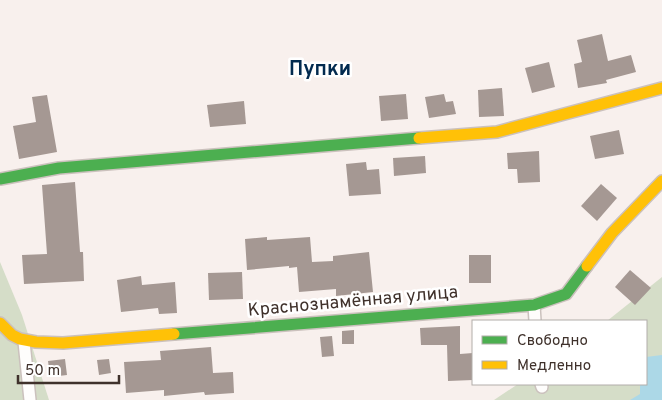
<svg xmlns="http://www.w3.org/2000/svg" width="662" height="400" font-family="Overpass,sans-serif">
  <rect width="100%" height="100%" fill="#f8f0ed"/>
  <!-- green -->
  <g fill="#d5ddc8">
    <polygon points="0,262 22,315 49,400 0,400"/>
    <polygon points="662,277 662,400 494,400 518,384 646,384 646,321 607,321"/>
  </g>
  <!-- water -->
  <polygon fill="#acd8e7" points="662,355 662,400 630,400 640,394 640,384 646,384 646,357"/>
  <!-- building -->
  <g fill="#a59893">
    <polygon points="602,34 608,61 631,55 636,72 606,80 607,83 578,88 574,64 582,62 577,40"/>
    <polygon points="549,62 555,87 532,93 525,68"/>
    <polygon points="502,88 504,116 479,117 478,90"/>
    <polygon points="406,94 408,119 381,121 379,96"/>
    <polygon points="444,94 446,102 453,101 456,114 429,118 425,97"/>
    <polygon points="47,95 57,152 19,159 13,126 36,122 32,97"/>
    <polygon points="244,101 246,124 210,127 207,105"/>
    <polygon points="619,130 624,154 595,159 590,136"/>
    <polygon points="539,151 540,182 518,183 517,169 508,169 507,153"/>
    <polygon points="425,156 426,173 394,176 393,158"/>
    <polygon points="366,162 367,170 379,169 381,194 349,196 346,164"/>
    <polygon points="75,182 80,252 83,252 84,281 24,284 22,255 47,254 42,185"/>
    <polygon points="601,184 617,198 597,221 581,206"/>
    <polygon points="267,237 267,240 310,237 312,262 333,261 333,256 369,252 373,292 336,296 336,289 299,292 297,267 289,268 289,266 247,270 245,239"/>
    <rect x="469" y="255" width="22" height="28"/>
    <polygon points="630,270 651,288 635,305 615,287"/>
    <polygon points="242,272 243,299 209,300 208,273"/>
    <polygon points="141,276 142,285 175,282 177,313 159,314 158,308 121,312 117,280"/>
    <polygon points="460,326 460,354 473,353 473,380 448,381 447,345 421,345 420,328"/>
    <polygon points="354,330 354,344 342,344 342,331"/>
    <polygon points="332,336 334,356 322,357 320,337"/>
    <polygon points="211,347 213,373 233,372 234,393 205,395 204,392 164,396 164,390 126,393 124,362 161,360 160,351"/>
    <polygon points="65,359 67,375 50,377 48,361"/>
    <polygon points="109,359 111,373 99,375 97,360"/>
  </g>
  <g fill="none" stroke-linecap="round" stroke-linejoin="round">
    <!-- street casing -->
    <g stroke="#cbc1bd" stroke-width="14">
      <g id="street">
        <polyline points="534,305 535,321"/>
        <polyline points="24,342 30,400"/>
        <polyline points="541,384 542,387"/>
      </g>
    </g>
    <!-- fast casing -->
    <g stroke="#cbc1bd" stroke-width="14">
      <g id="fast">
        <polyline points="0,179 59,168 419,138"/>
        <polyline points="174,334 534,305 566,294 587,266"/>
      </g>
    </g>
    <!-- slow casing -->
    <g stroke="#cbc1bd" stroke-width="14">
      <g id="slow">
        <polyline points="419,138 497,132 662,88"/>
        <polyline points="587,266 612,233 662,181"/>
        <polyline points="0,323 12,335 20,339 36,342 63,343 174,334"/>
      </g>
    </g>
    <!-- street -->
    <use href="#street" stroke="#fefdfc" stroke-width="11"/>
    <!-- fast -->
    <use href="#fast" stroke="#4caf50" stroke-width="11"/>
    <!-- slow -->
    <use href="#slow" stroke="#ffc107" stroke-width="11"/>
  </g>
  <g text-anchor="middle" dominant-baseline="central" stroke-width="5" stroke-linejoin="round" paint-order="stroke">
    <!-- street labels -->
    <g font-size="18" fill="#3f312b" stroke="#fff">
      <text transform="translate(353 302) rotate(-5)">Краснознамённая улица</text>
    </g>
    <!-- quarter labels -->
    <g font-size="20" font-weight="bold" fill="#022a4f" stroke="#fff">
      <text x="320" y="70">Пупки</text>
    </g>
  </g>
  <!-- legend -->
  <rect x="472" y="320" width="175" height="65" fill="#ffffff" stroke="#b2adaa"/>
  <rect x="482" y="336" width="25" height="8" fill="#4caf50" stroke="#b2adaa"/>
  <text x="517" y="345" font-size="15" fill="#3f312b">Свободно</text>
  <rect x="482" y="361" width="25" height="8" fill="#ffc107" stroke="#b2adaa"/>
  <text x="517" y="370" font-size="15" fill="#3f312b">Медленно</text>
  <!-- scale -->
  <path d="M18 375v8h101v-8" fill="none" stroke="#3f312b" stroke-width="2.5"/>
  <text x="25" y="375" font-size="15" fill="#3f312b" stroke="#ffffff" stroke-width="4" paint-order="stroke">50 m</text>
</svg>
